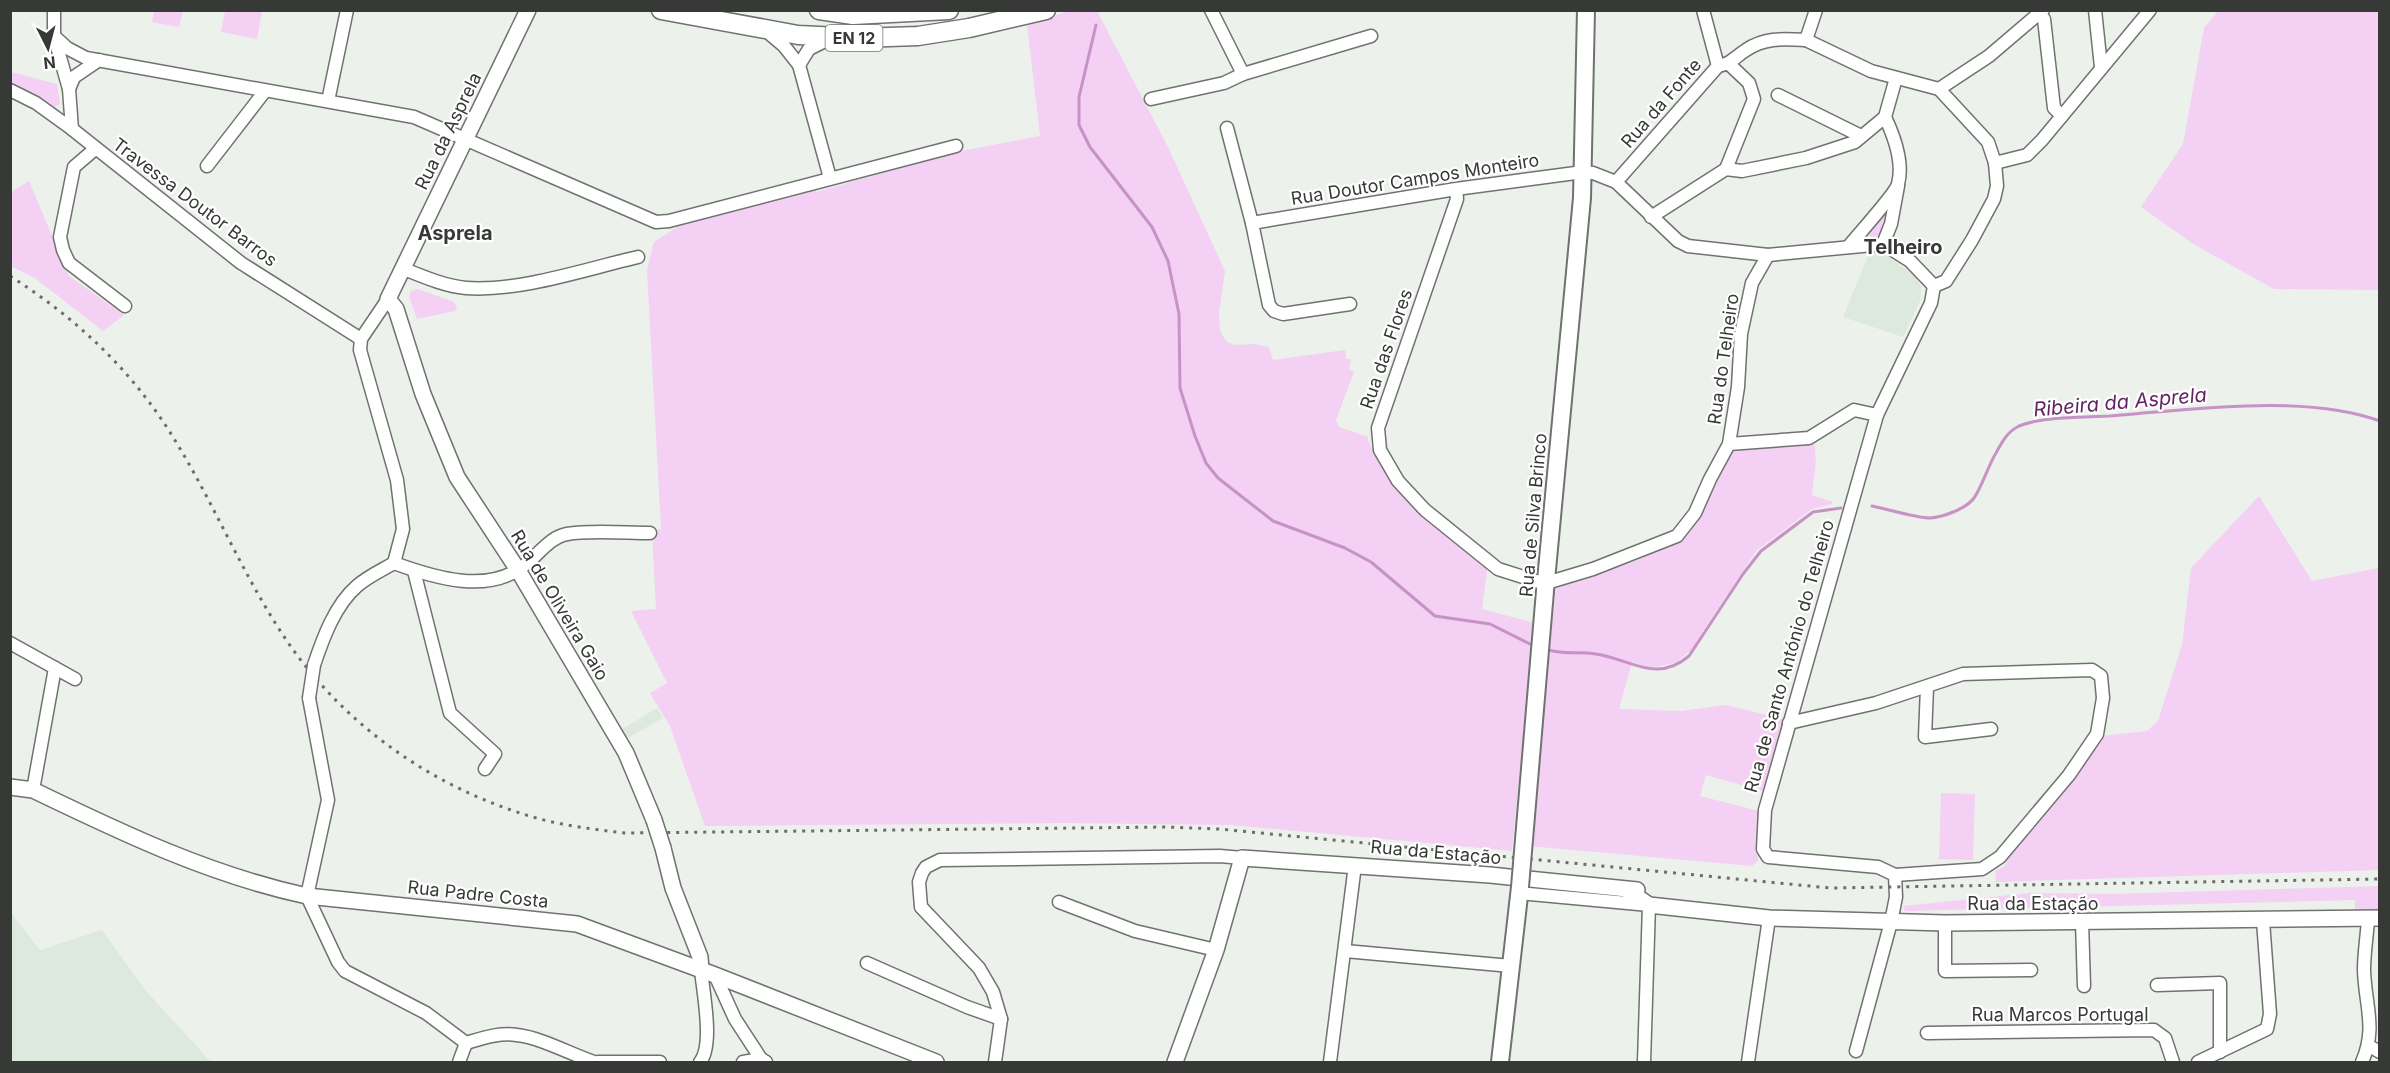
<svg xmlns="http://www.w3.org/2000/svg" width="2390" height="1073" font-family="Inter,sans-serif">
  <rect width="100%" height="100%" fill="#ecf1eb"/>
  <!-- built -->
  <g fill="#dee9dd">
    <polygon points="1878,250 1915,276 1921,287 1920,301 1903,337 1843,317 1870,251"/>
    <polygon points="657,708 663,718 624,740 619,731"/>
    <polygon points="11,913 40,950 102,930 145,990 211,1062 11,1062"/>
  </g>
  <!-- green -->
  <g fill="#f4d0f4">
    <polygon points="2219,10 2379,11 2379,290 2274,289 2195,245 2141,207 2183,144 2204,28"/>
    <polygon points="154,11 183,11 179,27 152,22"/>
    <polygon points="225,11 262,11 257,39 221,32"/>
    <polygon points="1069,11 1097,11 1167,145 1225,271 1219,313 1220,331 1226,341 1234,345 1254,344 1269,347 1273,360 1345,350 1346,359 1351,359 1349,369 1354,372 1336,420 1339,427 1368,437 1368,440 1392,486 1488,564 1482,609 1534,623 1512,851 1231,825 1063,823 705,826 670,726 650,693 667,683 631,611 656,609 652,530 661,529 647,270 654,242 685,222 815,188 816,192 961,151 1040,136 1027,24"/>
    <polygon points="11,72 57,84 60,104 55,107 11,82"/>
    <polygon points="29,181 69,276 124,315 103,331 35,278 11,266 11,192"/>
    <polygon points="1886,214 1887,221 1882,234 1870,241 1862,240 1861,238 1882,215"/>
    <polygon points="418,289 454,302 457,308 455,311 417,319 409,296 411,291"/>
    <polygon points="1814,439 1816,461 1812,495 1833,502 1832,504 1812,509 1756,551 1704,629 1693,649 1675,663 1650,668 1632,662 1619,709 1681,711 1726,705 1783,719 1766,792 1706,775 1700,796 1759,811 1758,861 1752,866 1528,846 1556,587 1636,561 1681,539 1731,447"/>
    <polygon points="2259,496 2312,581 2379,568 2379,870 1996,882 1995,871 2005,866 2011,851 2101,736 2147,731 2158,721 2182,645 2191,568"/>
    <polygon points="1941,793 1975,794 1973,860 1939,859"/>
    <polygon points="2380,886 2379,912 2355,913 2355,900 1905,911 1903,906 2030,893 2112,894"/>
  </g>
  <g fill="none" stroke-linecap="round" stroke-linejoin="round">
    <!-- stream -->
    <g stroke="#c792c6" stroke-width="3">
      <polyline points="1096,25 1079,97 1079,125 1090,147 1152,227 1168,261 1179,314 1180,388 1195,436 1206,463 1218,478 1273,521 1345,548 1371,562 1435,616 1490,624 1532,645"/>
      <path d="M1872,506C1887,509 1916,518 1930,518C1943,517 1966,509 1974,498C1982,487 1988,466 1996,453C2002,442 2007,432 2019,426C2040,417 2085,417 2109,416C2189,410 2304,393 2380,421"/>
      <path d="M1549,650C1565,655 1580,651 1596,654C1631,659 1656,684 1689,656L1743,574L1761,551L1813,512L1841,508"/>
    </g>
    <!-- minor casing -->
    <g stroke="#6e736e" stroke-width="15">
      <g id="minor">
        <polyline points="54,10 54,36 69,89 72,129"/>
        <polyline points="1703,10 1718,66"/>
        <polyline points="1816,10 1806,40 1871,71 1939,89 1988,142 1995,163 1997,186 1994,199 1972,240 1946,281 1934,286"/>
        <polyline points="2095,10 2101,67"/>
        <polyline points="2044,19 2054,108 2062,116"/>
        <polyline points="765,30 784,46 799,65 830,178"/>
        <polyline points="54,36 67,48 86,58 414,117 656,222 669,221 956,146"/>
        <polyline points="799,65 809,49 829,39"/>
        <polyline points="1243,74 1371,36"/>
        <polyline points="69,89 74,77 99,60"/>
        <polyline points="1939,89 1989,56 2043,10"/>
        <polyline points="10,90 36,103 72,129 241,263 361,339"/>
        <polyline points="1778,95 1861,136"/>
        <polyline points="1151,99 1224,83 1243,74 1211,10"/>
        <polyline points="328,101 347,10"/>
        <polyline points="1227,128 1252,223 1269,305 1274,311 1283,314 1350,304"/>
        <polyline points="95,149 74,167 60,237 63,250 69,263 125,306"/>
        <polyline points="1995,163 2027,155 2042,140 2150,10"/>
        <polyline points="207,166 265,91"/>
        <polyline points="1726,169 1754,99 1749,83 1729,64"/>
        <path d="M1616,182L1718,66C1731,64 1735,57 1746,50C1765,37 1784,39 1806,40"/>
        <polyline points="1456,189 1457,199 1378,428 1380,450 1398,481 1425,510 1498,569 1539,582 1553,581 1593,569 1677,536 1695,513 1710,479 1729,444 1738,387 1741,334 1752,283 1768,255"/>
        <polyline points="1651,217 1726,169 1742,171 1806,158 1855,142 1885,117"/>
        <polyline points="1252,223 1456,189 1583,172 1593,173 1616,182 1678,241 1688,246 1768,255 1883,244 1891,224 1898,186"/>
        <polyline points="1883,244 1910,261 1934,286"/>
        <path d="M1849,246C1857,236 1896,193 1898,184C1904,162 1894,136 1885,117L1896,78"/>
        <path d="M404,269C424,277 445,286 466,288C519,292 586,269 638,257"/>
        <polyline points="1729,444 1809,438 1854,410 1877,415"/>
        <path d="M394,563C435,578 489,595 526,564C539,554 550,537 567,534C589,530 626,533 650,533"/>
        <polyline points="414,571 450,713 495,754 485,769"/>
        <polyline points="10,643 75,679"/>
        <path d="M314,665C323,638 335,605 357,586C367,577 382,570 394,563L403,529L397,480L360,350L361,339L388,299"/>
        <polyline points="1927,687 1925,737 1991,729"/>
        <polyline points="309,698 328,800 307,896 338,962 345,971 426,1013 466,1043"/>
        <polyline points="1789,723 1876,703 1963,674 2092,670 2101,676 2103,698 2097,734 2069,775 2000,857 1982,869 1895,875"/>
        <polyline points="33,790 55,668"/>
        <polyline points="1519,893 1649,905 1644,1062"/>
        <polyline points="1059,902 1135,931 1216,950"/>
        <polyline points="2082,922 2084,986"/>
        <polyline points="1945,923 1945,971 2031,970"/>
        <polyline points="1345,951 1511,966"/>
        <polyline points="867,963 967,1007 1001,1019"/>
        <polyline points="715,975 735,1019 761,1059"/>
        <polyline points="2157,985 2220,983 2220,1052"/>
        <polyline points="1927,1033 2154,1030 2165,1038 2173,1062"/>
        <path d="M466,1043C483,1038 500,1032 517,1035C542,1038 570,1054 594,1062"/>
        <polyline points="2369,1046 2380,1052"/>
        <polyline points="1856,1051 1891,922 1896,897 1895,875 1878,867 1768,857 1763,849 1765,810 1877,415 1931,303 1934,286"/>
        <polyline points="459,1062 466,1043"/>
        <polyline points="598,1062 660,1062"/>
        <path d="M700,1062C714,1045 703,992 701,970"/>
        <polyline points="743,1062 761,1059 766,1062"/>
        <polyline points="995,1062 1001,1019 993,992 979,968 921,907 919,882 922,873 926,867 940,860 1220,856 1242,858"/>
        <polyline points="1330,1062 1355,865"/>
        <polyline points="1748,1062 1769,918"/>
        <polyline points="2198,1062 2267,1029 2270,1014 2263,921"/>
        <path d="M2362,1062C2377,1028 2365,1005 2364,970C2364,953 2367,936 2368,919"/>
      </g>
    </g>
    <!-- tertiary casing -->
    <g stroke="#6e736e" stroke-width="18">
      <g id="tertiary">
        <polyline points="528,10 388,299 396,309 423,394 457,477 518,570 626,753 654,820"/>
        <path d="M10,787L33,790C122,833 210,875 307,896L577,924L715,975L936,1062"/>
        <polyline points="663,848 673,888 700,957 701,970"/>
        <polyline points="1627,890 1649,905 1769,918 1945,923 2380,918"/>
        <polyline points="1175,1062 1216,950 1242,858 1490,875 1637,890"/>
      </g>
    </g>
    <!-- secondary casing -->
    <g stroke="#6e736e" stroke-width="20">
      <g id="secondary">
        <polyline points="1545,591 1582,198 1586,10"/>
        <polyline points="1500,1062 1520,887"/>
      </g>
    </g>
    <!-- primary casing -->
    <g stroke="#6e736e" stroke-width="21">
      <g id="primary">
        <polyline points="661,10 798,35 860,38 918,36 969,28 1046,10"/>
        <polyline points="819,10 853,15 949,10"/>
      </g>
    </g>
    <!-- minor -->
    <use href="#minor" stroke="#fff" stroke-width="12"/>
    <!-- tertiary -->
    <use href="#tertiary" stroke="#fff" stroke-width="15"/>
    <!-- secondary -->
    <use href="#secondary" stroke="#fff" stroke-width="16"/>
    <!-- primary -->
    <use href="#primary" stroke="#fff" stroke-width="18"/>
    <!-- rail -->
    <path stroke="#6b6d6a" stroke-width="3" stroke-dasharray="3 6" stroke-linecap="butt" d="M10,276C73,316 125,364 166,426C209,492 238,566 281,632C337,719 425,783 523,814C556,825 591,829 625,833L1166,827L1219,829L1830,888L2380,879"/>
    <!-- minor-bridge casing -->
    <g stroke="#6e736e" stroke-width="15" stroke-linecap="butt">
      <polyline id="minor-bridge" points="309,698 314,665"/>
    </g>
    <!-- tertiary-bridge casing -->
    <g stroke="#6e736e" stroke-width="18" stroke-linecap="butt">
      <polyline id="tertiary-bridge" points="654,820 663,848"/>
    </g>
    <!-- secondary-bridge casing -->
    <g stroke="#6e736e" stroke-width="20" stroke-linecap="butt">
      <polyline id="secondary-bridge" points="1520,887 1545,591"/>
    </g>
    <!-- minor-bridge -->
    <use href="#minor-bridge" stroke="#fff" stroke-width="12"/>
    <!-- tertiary-bridge -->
    <use href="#tertiary-bridge" stroke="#fff" stroke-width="15"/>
    <!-- secondary-bridge -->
    <use href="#secondary-bridge" stroke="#fff" stroke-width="16"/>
  </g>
  <g text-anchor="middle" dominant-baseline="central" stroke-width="4.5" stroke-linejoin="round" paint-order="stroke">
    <!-- shield labels -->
    <rect fill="#fff" stroke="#737473" stroke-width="1.5" x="825.5" y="25" width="57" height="26" rx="4.5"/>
    <g font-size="16" font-weight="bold" fill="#373937">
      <text x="854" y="38">EN 12</text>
    </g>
    <!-- street labels -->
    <g font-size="18" fill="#373937" stroke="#fff">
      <text transform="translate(1661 103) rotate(-49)">Rua da Fonte</text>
      <text transform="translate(448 131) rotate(-64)">Rua da Asprela</text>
      <text transform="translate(1415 179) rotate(-9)">Rua Doutor Campos Monteiro</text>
      <text transform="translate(195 202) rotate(37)">Travessa Doutor Barros</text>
      <text transform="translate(1386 349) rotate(-71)">Rua das Flores</text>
      <text transform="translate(1723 359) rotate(-82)">Rua do Telheiro</text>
      <text transform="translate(1533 515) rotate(-85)">Rua de Silva Brinco</text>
      <text transform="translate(560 605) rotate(59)">Rua de Oliveira Gaio</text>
      <text transform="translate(1789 656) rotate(-74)">Rua de Santo António do Telheiro</text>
      <text transform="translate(1436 852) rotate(5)">Rua da Estação</text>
      <text transform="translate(478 894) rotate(6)">Rua Padre Costa</text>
      <text x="2033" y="903">Rua da Estação</text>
      <text x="2060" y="1014">Rua Marcos Portugal</text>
    </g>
    <!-- neighbourhood labels -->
    <g font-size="20" font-weight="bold" fill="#373937" stroke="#fff">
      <text x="455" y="233">Asprela</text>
      <text x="1903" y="247">Telheiro</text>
    </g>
    <!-- water labels -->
    <g font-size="20" font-style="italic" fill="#622363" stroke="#fff">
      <text transform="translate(2120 402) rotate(-5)">Ribeira da Asprela</text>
    </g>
  </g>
  <!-- border -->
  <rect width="2390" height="1073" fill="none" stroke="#373937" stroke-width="24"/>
  <!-- north arrow -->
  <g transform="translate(48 48) rotate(174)" stroke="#ffffff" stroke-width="4.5" paint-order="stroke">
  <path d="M0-4.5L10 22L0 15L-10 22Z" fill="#373937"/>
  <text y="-9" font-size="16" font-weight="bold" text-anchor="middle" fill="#373937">N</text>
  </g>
</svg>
